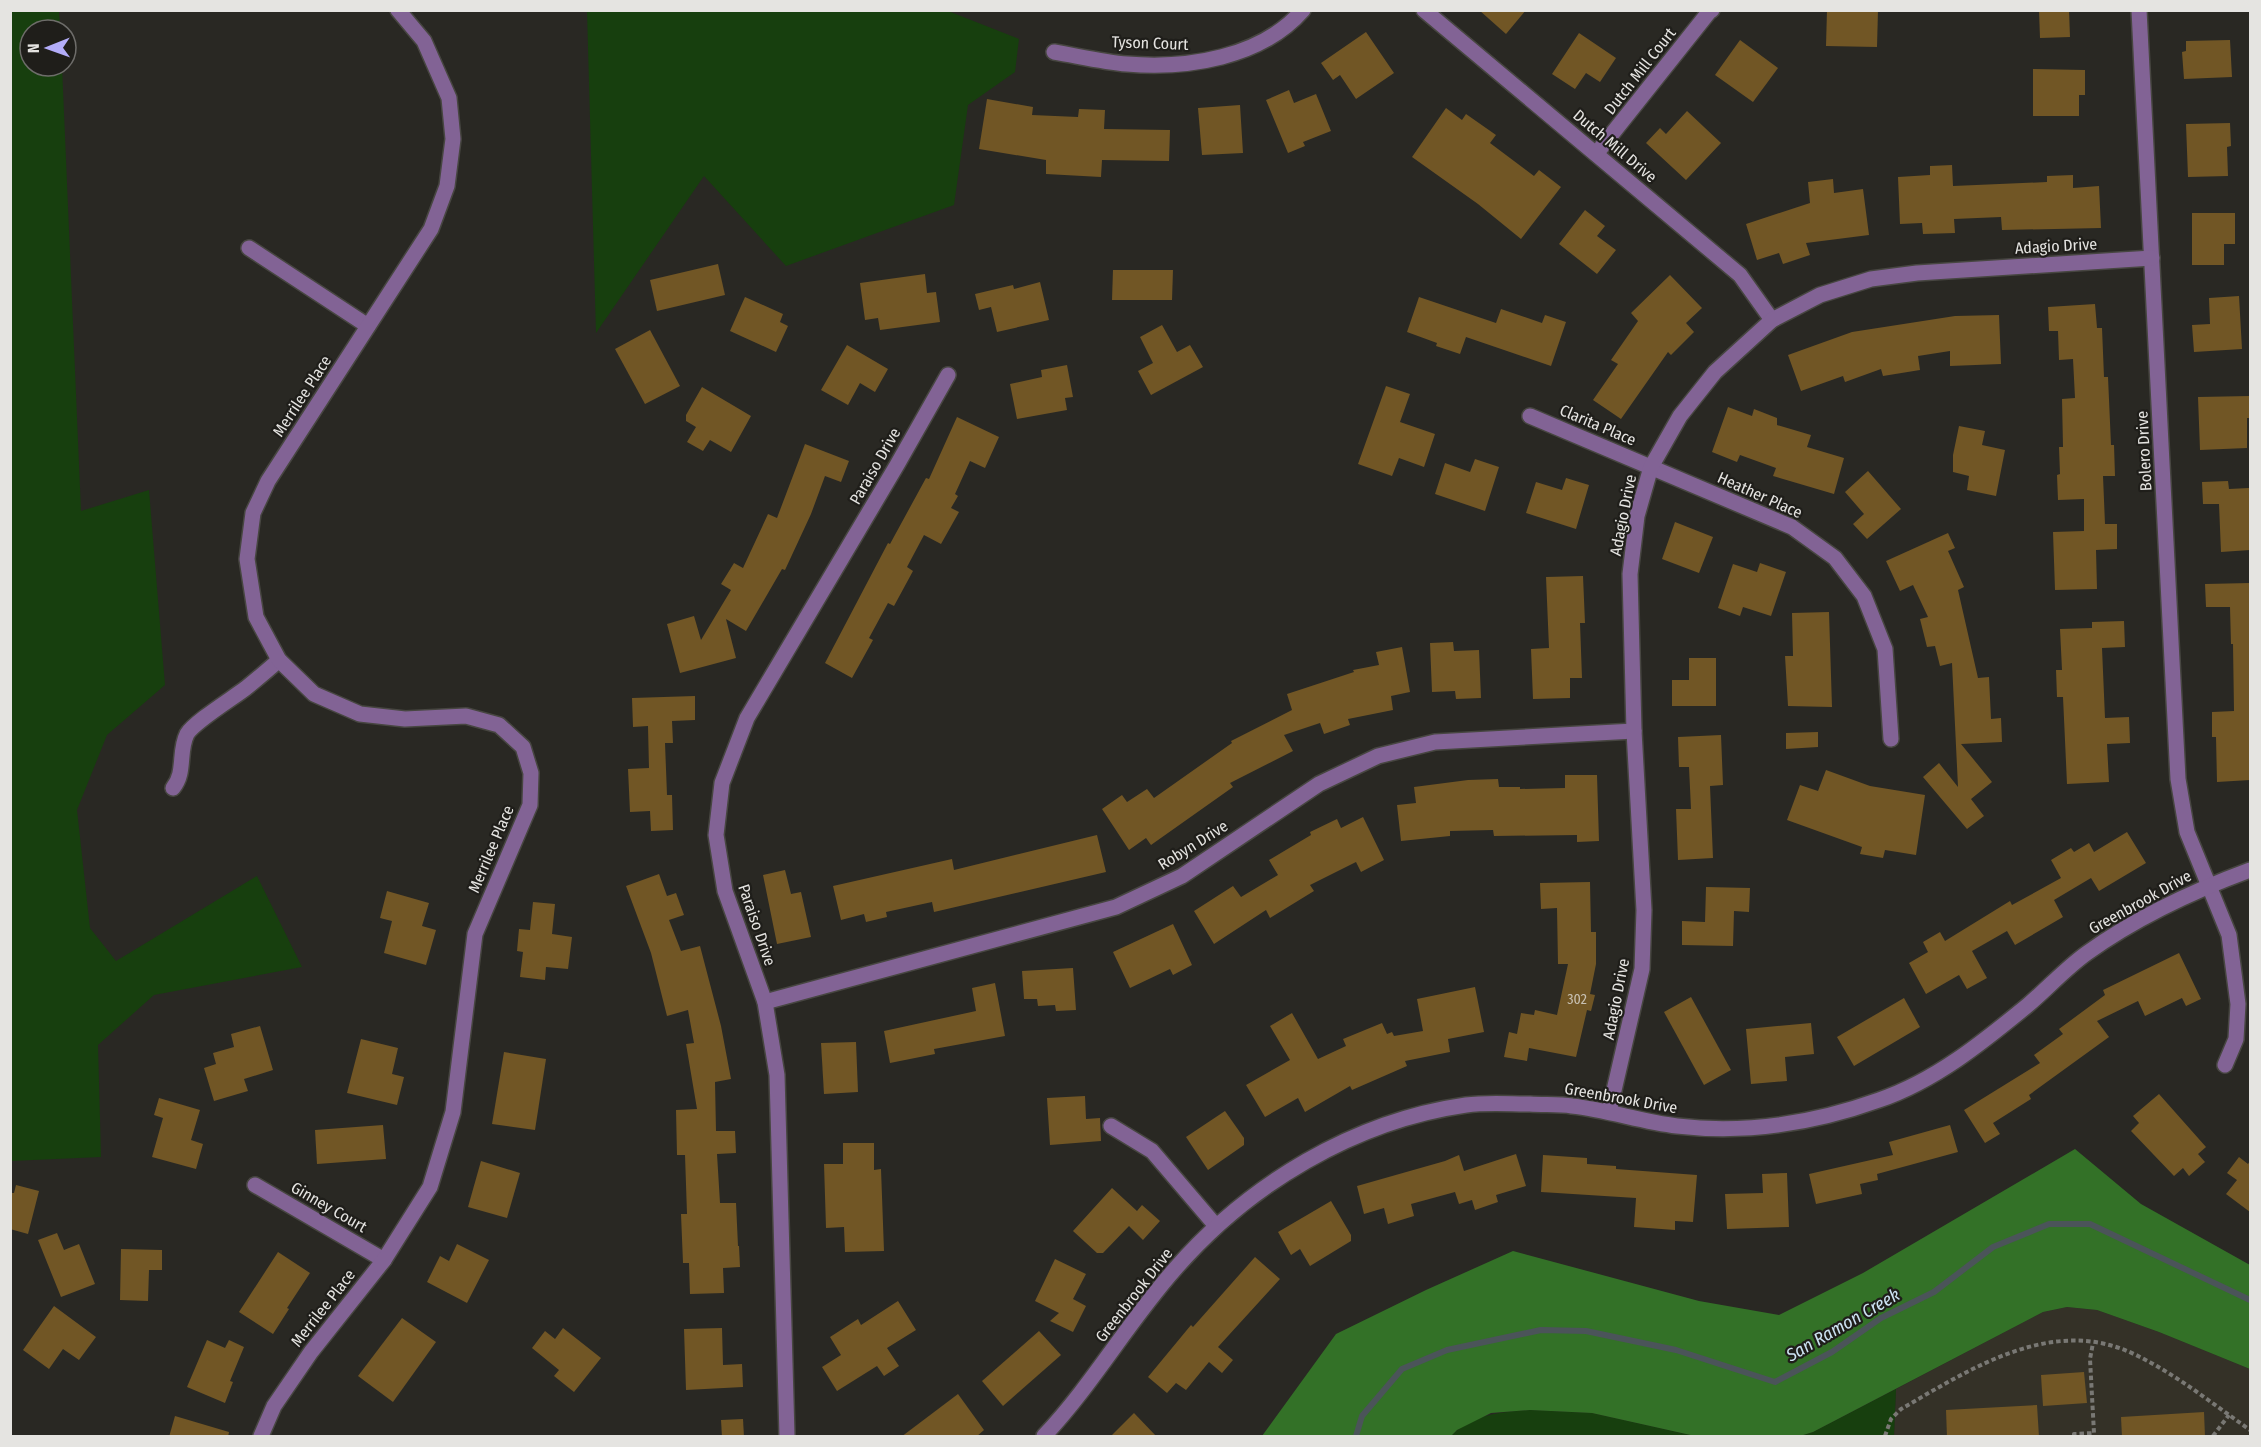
<svg xmlns="http://www.w3.org/2000/svg" width="2261" height="1447" font-family="'Fira Sans Condensed',sans-serif">
  <rect width="100%" height="100%" fill="#292823"/>
  <!-- built -->
  <polygon fill="#343127" points="2067,1307 2097,1310 2159,1332 2250,1369 2250,1436 1894,1436 1896,1389 2043,1312"/>
  <!-- green -->
  <g fill="#173f0e">
    <polygon points="10,11 59,11 60,30 30,30 30,66 62,66 81,511 149,490 165,685 107,735 77,810 90,928 116,961 257,876 302,967 154,995 98,1045 101,1157 11,1161"/>
    <polygon points="587,11 948,11 1019,39 1015,72 968,105 954,205 786,266 704,176 596,333"/>
    <polygon points="1896,1389 1894,1436 1800,1436 1813,1432"/>
    <path d="M1530,1410L1592,1413L1695,1436H1451C1472,1414 1502,1412 1530,1410Z"/>
  </g>
  <!-- forest -->
  <polygon fill="#337127" points="2075,1149 2141,1204 2250,1265 2250,1369 2159,1332 2097,1310 2067,1307 2043,1312 1813,1432 1800,1436 1695,1436 1592,1413 1530,1410 1491,1413 1457,1430 1451,1436 1262,1436 1336,1334 1426,1290 1513,1251 1699,1301 1779,1315 1863,1273"/>
  <g fill="none" stroke-linecap="round" stroke-linejoin="round">
    <!-- stream -->
    <polyline stroke="#4b5459" stroke-width="6" points="1356,1436 1362,1416 1402,1369 1447,1350 1541,1330 1586,1331 1676,1350 1775,1382 1832,1352 1881,1318 1934,1292 1993,1247 2049,1224 2090,1224 2250,1300"/>
  </g>
  <!-- building -->
  <g fill="#715625">
    <polygon points="1479,10 1526,10 1506,34"/>
    <polygon points="1827,10 1878,10 1877,47 1826,46"/>
    <polygon points="2039,10 2069,10 2070,37 2040,38"/>
    <polygon points="1366,32 1394,73 1356,99 1340,75 1333,80 1321,63"/>
    <polygon points="1579,33 1616,58 1600,82 1586,73 1575,89 1552,74"/>
    <polygon points="1740,40 1778,68 1753,102 1715,75"/>
    <polygon points="2230,40 2232,77 2184,79 2182,52 2186,51 2186,41"/>
    <polygon points="2033,69 2085,70 2085,95 2079,95 2079,116 2033,116"/>
    <polygon points="1289,90 1294,103 1316,94 1331,131 1303,142 1305,146 1288,153 1266,100"/>
    <polygon points="987,99 1033,107 1032,115 1078,117 1079,109 1105,110 1104,129 1170,130 1169,161 1102,160 1101,177 1046,174 1046,160 979,149"/>
    <polygon points="1240,105 1243,153 1202,155 1198,108"/>
    <polygon points="1446,108 1462,120 1466,114 1496,135 1490,143 1534,176 1539,170 1561,187 1521,239 1478,204 1412,157"/>
    <polygon points="1687,111 1721,143 1686,180 1646,143 1660,128 1666,134"/>
    <polygon points="2230,123 2231,146 2227,147 2228,176 2188,177 2186,124"/>
    <polygon points="1952,165 1953,186 2047,182 2047,176 2073,175 2073,188 2099,186 2101,228 2002,230 2001,217 1954,219 1955,233 1923,234 1922,223 1900,224 1898,177 1930,175 1930,166"/>
    <polygon points="1833,179 1834,193 1863,189 1869,235 1806,243 1810,255 1783,264 1779,253 1757,260 1746,224 1810,203 1808,182"/>
    <polygon points="1585,210 1605,226 1597,236 1616,250 1597,274 1559,244"/>
    <polygon points="2192,213 2235,213 2235,244 2224,244 2224,265 2192,265"/>
    <polygon points="718,264 725,295 657,311 650,280"/>
    <polygon points="1113,270 1173,270 1172,300 1112,300"/>
    <polygon points="925,274 927,293 936,292 940,322 880,330 878,318 865,320 860,283"/>
    <polygon points="1670,275 1702,308 1686,323 1694,332 1671,355 1668,352 1621,419 1593,400 1618,364 1611,360 1638,321 1631,313"/>
    <polygon points="1040,282 1049,320 997,332 991,307 979,310 975,294 1013,285 1014,289"/>
    <polygon points="2239,296 2242,349 2194,352 2192,325 2210,324 2209,298"/>
    <polygon points="745,297 783,314 780,322 788,326 776,352 730,331"/>
    <polygon points="1419,297 1496,323 1501,309 1542,323 1545,315 1566,322 1551,366 1466,337 1460,354 1436,346 1437,343 1407,332"/>
    <polygon points="2095,304 2097,328 2102,328 2104,377 2108,377 2111,445 2114,445 2115,476 2103,476 2105,524 2117,524 2117,549 2096,550 2097,589 2055,590 2053,532 2084,531 2084,499 2058,500 2057,475 2060,474 2059,447 2063,447 2062,399 2075,398 2073,359 2059,360 2058,331 2049,331 2048,307"/>
    <polygon points="1999,315 2001,364 1950,366 1950,351 1918,356 1920,370 1883,376 1881,369 1845,382 1843,376 1801,391 1788,355 1852,332 1955,316"/>
    <polygon points="1162,325 1177,352 1190,345 1203,367 1151,395 1138,371 1153,363 1140,337"/>
    <polygon points="650,330 680,386 645,404 615,349"/>
    <polygon points="847,345 888,369 875,392 860,383 848,405 821,390"/>
    <polygon points="1067,365 1073,397 1065,398 1067,410 1017,419 1010,384 1042,377 1041,370"/>
    <polygon points="1386,386 1410,394 1400,422 1435,434 1424,467 1399,458 1392,476 1358,464"/>
    <polygon points="702,387 751,416 731,452 710,440 703,451 687,442 696,427 686,421 686,415"/>
    <polygon points="2250,396 2250,418 2247,418 2247,448 2200,450 2198,397"/>
    <polygon points="1728,407 1752,416 1754,409 1777,418 1777,425 1811,435 1807,447 1844,458 1834,494 1773,476 1776,468 1740,455 1737,462 1712,452"/>
    <polygon points="957,417 999,437 985,468 970,461 955,494 958,496 951,508 959,512 941,544 924,535 907,567 913,571 894,606 888,603 869,638 873,640 852,678 825,663 888,543 890,544 926,478 929,479"/>
    <polygon points="1959,426 1985,431 1982,445 2005,450 1996,496 1967,490 1969,476 1953,472 1953,455"/>
    <polygon points="805,444 849,461 841,482 825,476 811,514 785,570 782,569 746,631 726,619 736,658 680,673 667,624 694,616 701,640 731,590 721,584 734,563 743,568 768,514 777,518"/>
    <polygon points="1475,459 1499,467 1485,511 1435,494 1445,463 1470,472"/>
    <polygon points="1868,471 1901,509 1867,539 1853,524 1864,514 1845,492"/>
    <polygon points="1566,478 1589,485 1576,529 1526,513 1536,482 1562,490"/>
    <polygon points="2228,481 2229,489 2249,488 2250,550 2221,552 2219,504 2203,504 2202,482"/>
    <polygon points="1675,522 1713,537 1699,573 1662,559"/>
    <polygon points="1948,533 1955,548 1948,551 1964,587 1958,590 1978,678 1989,677 1991,719 2001,718 2002,742 1961,744 1992,782 1971,799 1984,816 1967,829 1923,777 1939,763 1958,787 1952,663 1940,666 1935,646 1927,647 1920,619 1928,617 1913,585 1900,591 1886,561"/>
    <polygon points="1760,563 1786,572 1771,616 1743,607 1740,616 1718,608 1733,564 1757,572"/>
    <polygon points="1583,576 1585,623 1580,623 1582,678 1570,678 1570,698 1533,699 1531,649 1549,648 1546,577"/>
    <polygon points="2250,583 2250,780 2217,782 2216,737 2212,737 2212,712 2234,711 2233,644 2231,644 2230,607 2206,607 2205,584"/>
    <polygon points="1829,612 1832,707 1788,706 1785,656 1793,656 1792,613"/>
    <polygon points="2124,621 2125,647 2102,648 2105,718 2129,717 2130,743 2107,744 2109,782 2067,784 2063,697 2057,697 2056,670 2062,670 2060,629 2092,628 2092,622"/>
    <polygon points="1453,642 1454,651 1479,650 1481,698 1456,699 1455,691 1432,692 1430,643"/>
    <polygon points="1402,647 1410,692 1391,696 1393,710 1348,719 1350,725 1324,734 1320,723 1284,735 1293,751 1230,783 1233,787 1151,845 1146,838 1129,850 1102,809 1122,795 1127,802 1147,789 1154,798 1232,743 1231,741 1292,710 1287,694 1354,672 1353,670 1379,665 1376,652"/>
    <polygon points="1689,658 1716,658 1716,706 1672,706 1672,680 1689,680"/>
    <polygon points="695,696 695,720 672,721 673,743 665,743 667,795 672,795 673,830 651,831 650,811 630,812 628,769 649,768 648,726 633,727 632,698"/>
    <polygon points="1818,732 1818,747 1786,749 1786,733"/>
    <polygon points="1721,735 1723,785 1710,786 1713,858 1678,860 1676,809 1691,809 1689,767 1679,767 1678,737"/>
    <polygon points="1826,770 1870,786 1925,795 1916,855 1885,850 1883,858 1860,854 1862,847 1787,820 1800,785 1818,791"/>
    <polygon points="1565,775 1597,775 1599,841 1577,842 1577,835 1494,836 1493,830 1450,831 1450,836 1401,841 1397,805 1416,803 1414,787 1468,780 1498,779 1499,787 1520,787 1520,789 1565,788"/>
    <polygon points="1363,817 1384,860 1361,872 1356,862 1310,885 1314,891 1270,918 1266,910 1214,944 1194,911 1233,886 1241,897 1278,875 1269,860 1311,835 1310,832 1337,819 1341,828"/>
    <polygon points="2127,832 2146,863 2099,891 2091,878 2054,900 2063,917 2015,945 2007,931 1972,951 1987,978 1967,989 1959,975 1926,994 1909,963 1928,952 1923,942 1940,932 1945,941 2010,901 2012,905 2061,878 2051,860 2071,848 2074,852 2089,843 2094,852"/>
    <polygon points="1097,835 1106,872 934,912 932,902 886,912 887,917 866,922 864,914 841,920 833,886 952,859 954,870"/>
    <polygon points="785,870 791,894 801,892 811,937 777,944 763,875"/>
    <polygon points="659,874 667,896 676,893 684,915 669,920 681,951 700,946 721,1026 731,1079 715,1082 716,1131 735,1131 736,1153 717,1154 720,1203 736,1203 738,1246 739,1246 740,1267 723,1268 724,1293 690,1294 689,1263 683,1263 681,1214 687,1214 685,1155 677,1155 676,1110 697,1109 686,1044 694,1043 688,1010 667,1016 651,953 626,886"/>
    <polygon points="1590,882 1591,932 1596,932 1596,964 1590,994 1595,995 1591,1011 1587,1010 1576,1057 1529,1048 1527,1061 1504,1057 1509,1032 1517,1034 1521,1013 1534,1015 1535,1010 1557,1015 1568,964 1558,964 1557,908 1541,909 1540,883"/>
    <polygon points="1706,887 1750,888 1749,912 1734,911 1733,946 1682,945 1682,921 1705,922"/>
    <polygon points="387,891 429,903 422,926 436,930 426,965 384,953 392,921 380,918"/>
    <polygon points="533,902 555,904 552,934 572,937 568,969 546,967 545,980 520,977 523,952 517,951 519,929 530,930"/>
    <polygon points="1173,924 1192,965 1173,975 1170,969 1130,988 1113,952"/>
    <polygon points="2179,953 2201,999 2186,1006 2182,998 2145,1016 2138,1001 2097,1021 2109,1037 2029,1095 2031,1099 1993,1123 2000,1134 1985,1143 1964,1110 2040,1063 2034,1055 2063,1034 2059,1029 2105,995 2103,990"/>
    <polygon points="1073,968 1076,1010 1056,1011 1055,1005 1038,1006 1037,999 1024,999 1022,971"/>
    <polygon points="995,983 1005,1036 934,1049 935,1054 890,1063 884,1031 976,1011 972,988"/>
    <polygon points="1475,987 1484,1032 1448,1039 1450,1052 1405,1061 1407,1066 1352,1090 1350,1086 1305,1112 1298,1098 1265,1117 1246,1085 1290,1060 1270,1026 1292,1013 1318,1059 1346,1046 1343,1039 1382,1023 1387,1034 1392,1032 1394,1036 1423,1031 1417,999"/>
    <polygon points="1691,997 1731,1070 1704,1085 1664,1012"/>
    <polygon points="1904,998 1920,1027 1854,1066 1837,1037"/>
    <polygon points="1811,1023 1814,1054 1785,1057 1787,1081 1751,1084 1746,1029"/>
    <polygon points="260,1026 273,1070 244,1079 248,1091 214,1101 204,1068 216,1064 213,1053 234,1047 231,1034"/>
    <polygon points="361,1039 398,1048 392,1074 404,1077 397,1105 347,1093"/>
    <polygon points="856,1042 858,1092 824,1094 821,1043"/>
    <polygon points="504,1052 546,1059 535,1130 492,1124"/>
    <polygon points="2159,1094 2206,1147 2198,1154 2205,1162 2189,1176 2183,1168 2174,1176 2131,1131 2139,1123 2133,1116"/>
    <polygon points="1085,1096 1086,1119 1100,1118 1101,1141 1050,1145 1047,1098"/>
    <polygon points="159,1098 200,1110 191,1140 203,1144 196,1169 152,1157 163,1118 154,1115"/>
    <polygon points="1225,1111 1244,1138 1244,1145 1208,1170 1186,1137"/>
    <polygon points="383,1125 386,1159 317,1164 315,1130"/>
    <polygon points="1950,1125 1958,1152 1877,1174 1878,1180 1860,1184 1862,1194 1816,1204 1809,1174 1893,1155 1889,1142"/>
    <polygon points="843,1143 874,1143 874,1170 881,1169 884,1251 845,1252 844,1227 826,1228 824,1164 843,1164"/>
    <polygon points="1516,1154 1526,1186 1496,1195 1498,1202 1475,1210 1472,1200 1459,1204 1455,1192 1411,1204 1414,1216 1388,1224 1384,1208 1364,1214 1357,1186 1445,1161 1459,1155 1464,1171"/>
    <polygon points="1543,1155 1587,1158 1587,1164 1616,1166 1616,1169 1697,1175 1693,1222 1675,1221 1675,1230 1634,1227 1636,1198 1541,1192"/>
    <polygon points="2239,1157 2248,1164 2250,1161 2250,1212 2226,1194 2237,1180 2227,1173"/>
    <polygon points="481,1161 520,1173 507,1218 468,1207"/>
    <polygon points="1787,1173 1789,1227 1727,1229 1725,1194 1763,1193 1762,1174"/>
    <polygon points="16,1185 39,1191 28,1234 10,1229 10,1193 14,1193"/>
    <polygon points="1112,1188 1137,1211 1142,1205 1160,1221 1143,1240 1129,1226 1103,1253 1097,1253 1073,1231"/>
    <polygon points="1331,1201 1351,1235 1351,1241 1310,1266 1300,1249 1291,1255 1278,1232"/>
    <polygon points="57,1233 64,1250 79,1244 95,1284 61,1297 38,1240"/>
    <polygon points="457,1244 489,1260 467,1303 427,1282 440,1256 449,1261"/>
    <polygon points="121,1249 162,1250 162,1270 149,1270 148,1301 120,1300"/>
    <polygon points="278,1252 310,1273 287,1308 289,1309 273,1334 239,1312"/>
    <polygon points="1255,1257 1280,1279 1218,1347 1233,1360 1222,1373 1209,1362 1186,1390 1176,1383 1167,1393 1148,1377 1191,1325 1193,1327"/>
    <polygon points="1055,1259 1086,1274 1073,1299 1086,1306 1073,1332 1050,1321 1059,1313 1035,1301"/>
    <polygon points="898,1301 916,1330 887,1348 899,1366 884,1376 877,1366 837,1391 822,1367 841,1355 830,1337 858,1319 861,1325"/>
    <polygon points="54,1306 96,1337 79,1360 63,1349 49,1369 23,1350"/>
    <polygon points="402,1318 436,1342 393,1402 358,1376"/>
    <polygon points="563,1328 601,1358 574,1392 554,1376 559,1370 532,1348 545,1331 555,1339"/>
    <polygon points="722,1328 723,1365 742,1364 743,1387 686,1390 684,1329"/>
    <polygon points="1039,1331 1061,1355 1003,1406 982,1381"/>
    <polygon points="207,1340 225,1348 229,1340 244,1347 230,1381 233,1382 225,1403 187,1387"/>
    <polygon points="2084,1372 2087,1403 2043,1406 2041,1375"/>
    <polygon points="958,1394 984,1430 976,1437 901,1437"/>
    <polygon points="2037,1405 2039,1437 1947,1437 1946,1410"/>
    <polygon points="2204,1412 2205,1437 2122,1437 2121,1417"/>
    <polygon points="1134,1413 1157,1437 1110,1437"/>
    <polygon points="175,1416 229,1432 228,1437 169,1437"/>
    <polygon points="743,1419 744,1437 722,1437 721,1420"/>
  </g>
  <g fill="none" stroke-linecap="round" stroke-linejoin="round">
    <!-- minor casing -->
    <g stroke="#474641" stroke-width="18">
      <g id="minor">
        <polyline points="1424,10 1740,275 1772,320"/>
        <polyline points="2139,10 2178,779 2187,832 2229,935 2238,1004 2236,1039 2225,1065"/>
        <path d="M1054,52C1078,56 1103,62 1127,64C1187,69 1261,58 1303,10"/>
        <polyline points="1596,154 1709,12 1712,10"/>
        <polyline points="249,248 368,326"/>
        <polyline points="1530,416 1792,527 1835,558 1864,596 1885,649 1891,739"/>
        <path d="M173,788C186,772 178,752 187,734C194,722 233,698 246,688C257,679 268,670 279,660"/>
        <polyline points="765,1002 1116,907 1182,876 1319,784 1378,756 1435,742 1634,731"/>
        <polyline points="1609,1112 1642,969 1644,910 1634,731 1630,574 1637,516 1651,467 1680,416 1715,372 1772,320 1820,295 1871,279 1917,273 2152,258"/>
        <polyline points="1111,1126 1152,1151 1216,1226"/>
        <polyline points="255,1185 384,1260"/>
        <polyline points="261,1436 274,1406 311,1352 384,1260 430,1187 453,1112 475,934 530,805 531,773 523,747 499,725 466,716 405,719 360,714 314,694 279,660 256,617 247,559 253,513 268,481 431,229 447,186 453,139 449,98 424,41 398,10"/>
        <polyline points="787,1436 777,1075 765,1002 725,891 716,835 722,783 747,718 897,465 948,375"/>
        <path d="M1044,1436C1093,1384 1128,1322 1175,1269C1249,1184 1354,1121 1466,1105C1487,1102 1509,1104 1530,1104C1544,1105 1559,1104 1572,1106C1608,1110 1642,1122 1677,1126C1746,1134 1815,1123 1879,1100C1935,1081 1983,1042 2028,1005C2048,988 2066,968 2087,953C2137,917 2193,891 2250,870"/>
      </g>
    </g>
    <!-- path -->
    <g stroke="#797874" stroke-width="4" stroke-dasharray="4.5 3" stroke-linecap="butt">
      <path d="M1885,1436L1891,1419L1901,1409C1971,1369 2053,1314 2136,1355C2177,1375 2213,1404 2250,1430"/>
      <polyline points="2074,1436 2074,1434 2094,1433 2090,1359 2093,1343"/>
      <polyline points="2213,1436 2229,1415"/>
    </g>
    <!-- minor -->
    <use href="#minor" stroke="#826395" stroke-width="15"/>
  </g>
  <g text-anchor="middle" dominant-baseline="central" stroke-width="4.5" stroke-linejoin="round" paint-order="stroke">
    <!-- number labels -->
    <g font-size="14" fill="#c8c0b2">
      <text x="1577" y="999">302</text>
    </g>
    <!-- street labels -->
    <g font-size="16" fill="#e5e4e1" stroke="#1f1e1a">
      <text transform="translate(1150 43) rotate(2)">Tyson Court</text>
      <text transform="translate(1640 71) rotate(-52)">Dutch Mill Court</text>
      <text transform="translate(1615 146) rotate(40)">Dutch Mill Drive</text>
      <text transform="translate(2056 246) rotate(-3)">Adagio Drive</text>
      <text transform="translate(302 396) rotate(-57)">Merrilee Place</text>
      <text transform="translate(1598 425) rotate(23)">Clarita Place</text>
      <text transform="translate(2144 451) rotate(-93)">Bolero Drive</text>
      <text transform="translate(875 466) rotate(-60)">Paraiso Drive</text>
      <text transform="translate(1760 495) rotate(24)">Heather Place</text>
      <text transform="translate(1623 515) rotate(-79)">Adagio Drive</text>
      <text transform="translate(1193 845) rotate(-32)">Robyn Drive</text>
      <text transform="translate(491 849) rotate(-67)">Merrilee Place</text>
      <text transform="translate(2140 902) rotate(-29)">Greenbrook Drive</text>
      <text transform="translate(757 925) rotate(71)">Paraiso Drive</text>
      <text transform="translate(1616 999) rotate(-79)">Adagio Drive</text>
      <text transform="translate(1621 1098) rotate(10)">Greenbrook Drive</text>
      <text transform="translate(329 1207) rotate(30)">Ginney Court</text>
      <text transform="translate(1134 1295) rotate(-52)">Greenbrook Drive</text>
      <text transform="translate(323 1308) rotate(-52)">Merrilee Place</text>
    </g>
    <!-- water labels -->
    <g font-size="18" font-style="italic" fill="#cde3f2" stroke="#1f1e1a">
      <text transform="translate(1843 1325) rotate(-30)">San Ramon Creek</text>
    </g>
  </g>
  <!-- border -->
  <rect width="2261" height="1447" fill="none" stroke="#e5e4e1" stroke-width="24"/>
  <!-- north arrow -->
  <g transform="translate(48 48) rotate(269)"><circle r="28" fill="#1f1e1a" stroke="#6e6d6a" stroke-width="1.5"/>
  <path d="M0-4.5L10 22L0 15L-10 22Z" fill="#b3adf9"/>
  <text y="-9" font-size="16" font-weight="bold" text-anchor="middle" fill="#e5e4e1">N</text>
  </g>
</svg>
